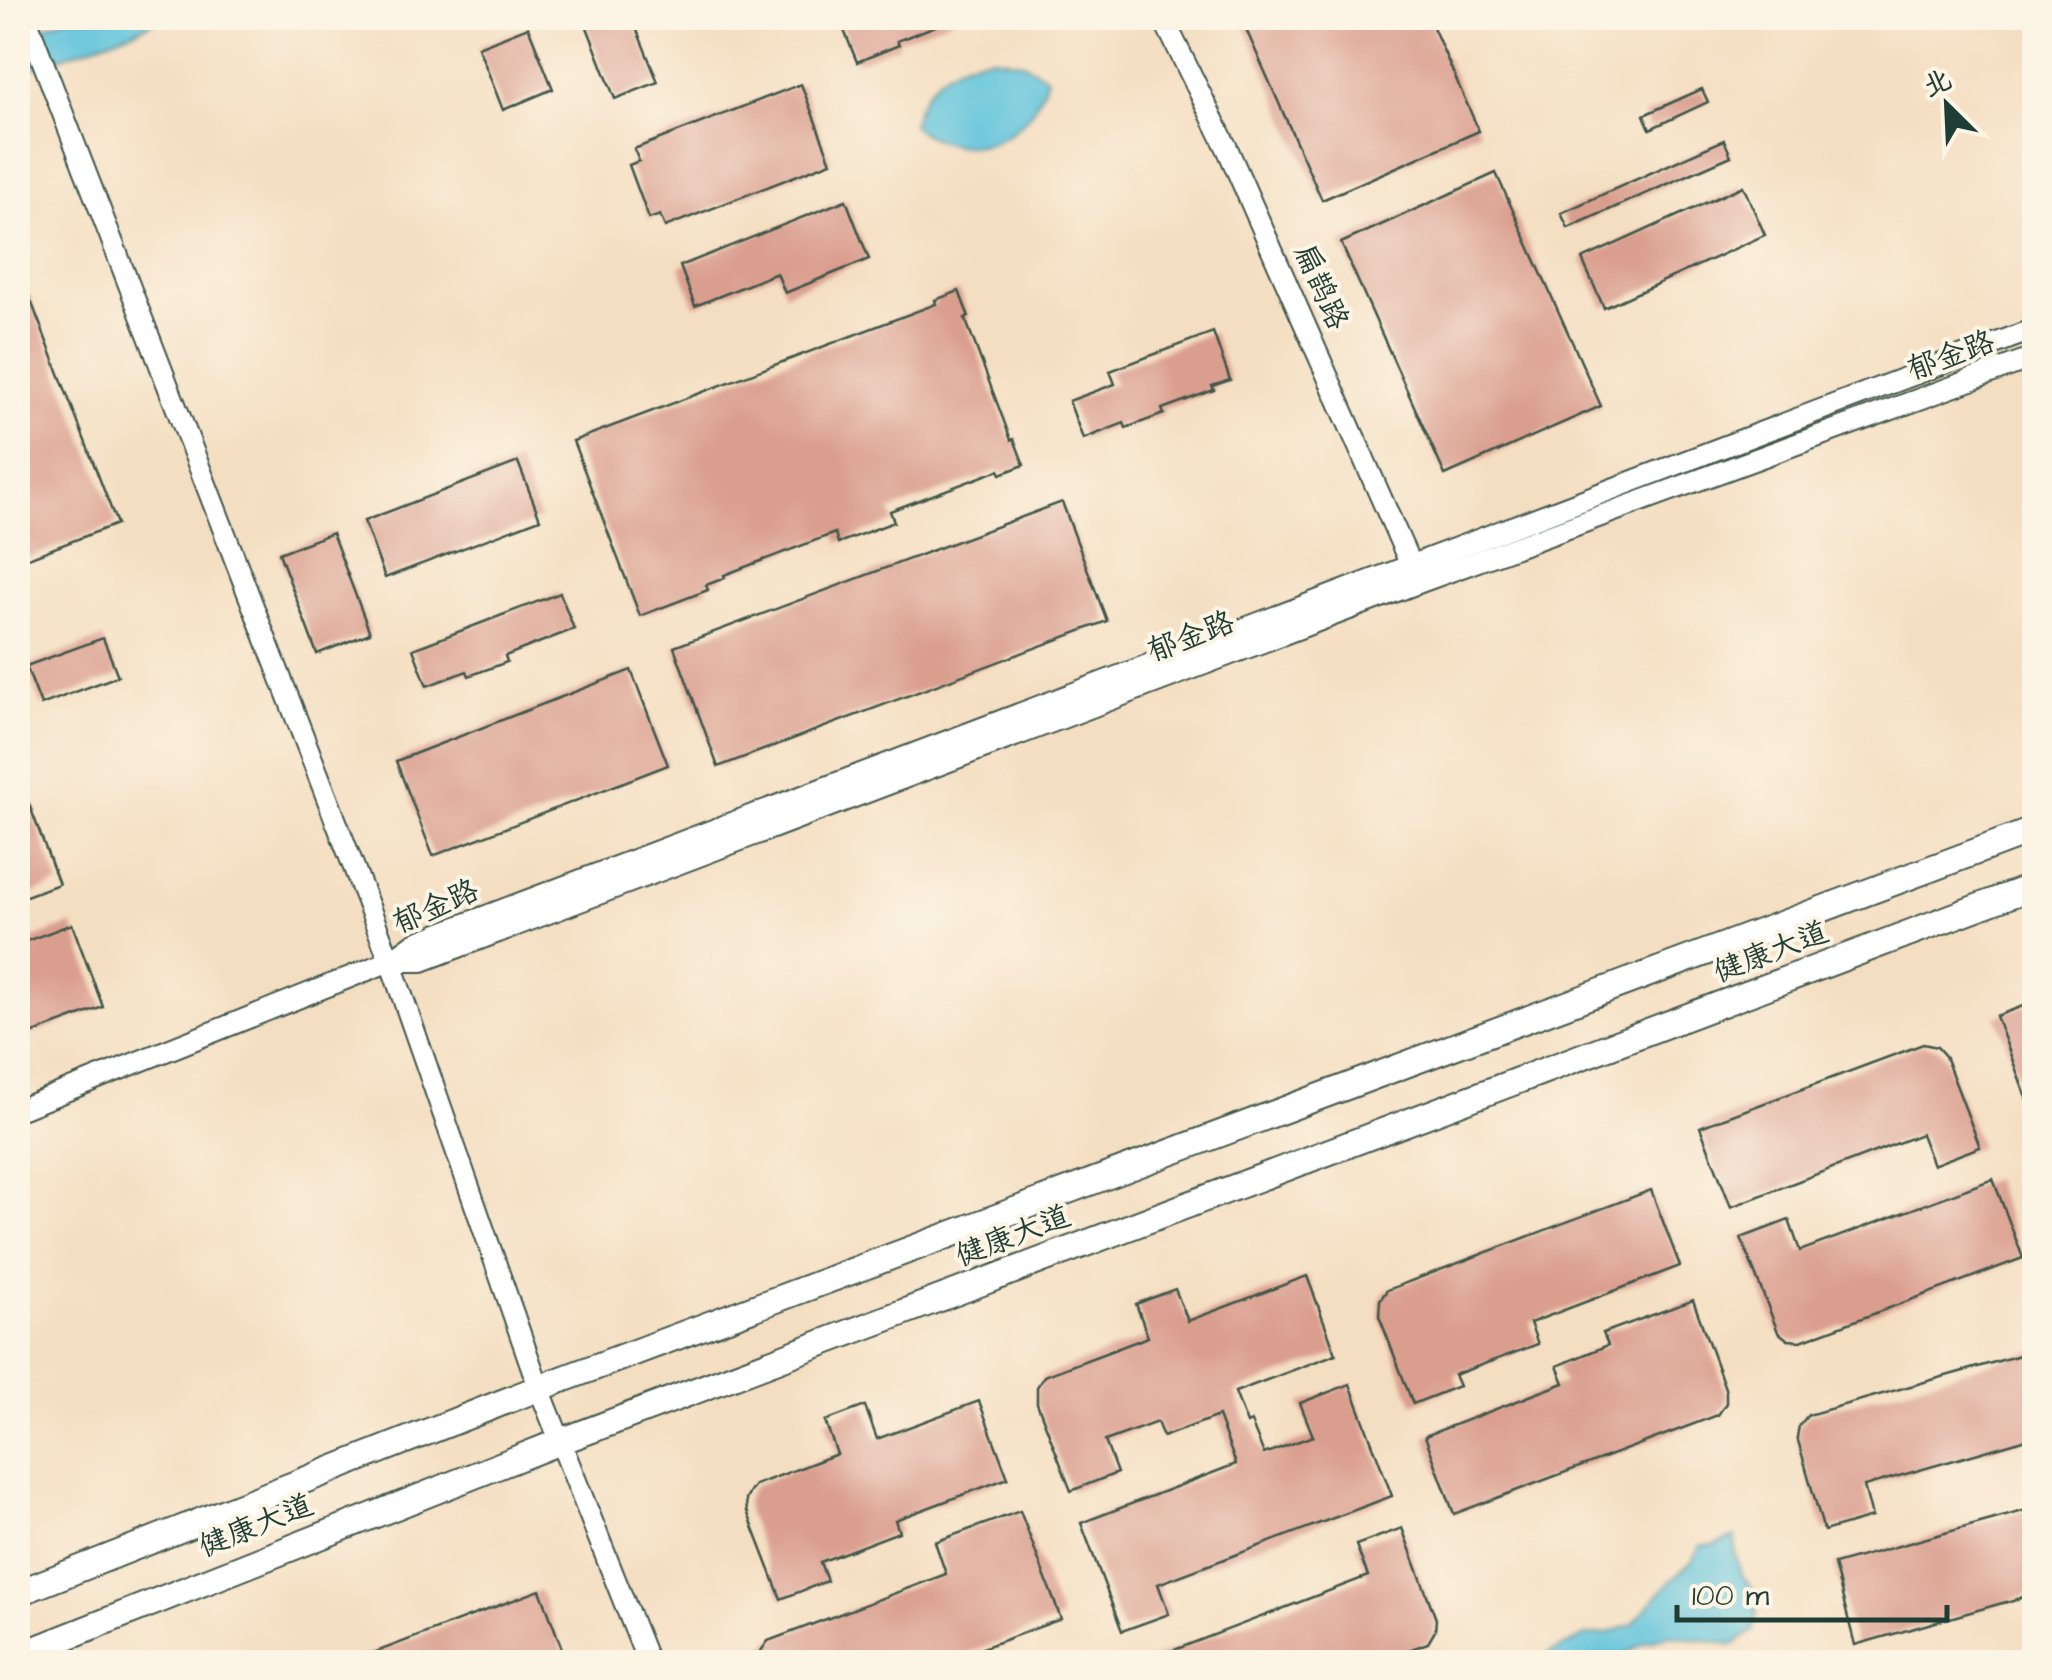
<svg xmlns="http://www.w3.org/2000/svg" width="2052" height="1680" font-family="'Architects Daughter','LXGW WenKai TC',sans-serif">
  <rect width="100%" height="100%" fill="#fcf5e5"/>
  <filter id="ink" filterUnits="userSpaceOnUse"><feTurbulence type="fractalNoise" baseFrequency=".01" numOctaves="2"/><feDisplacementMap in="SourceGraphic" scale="20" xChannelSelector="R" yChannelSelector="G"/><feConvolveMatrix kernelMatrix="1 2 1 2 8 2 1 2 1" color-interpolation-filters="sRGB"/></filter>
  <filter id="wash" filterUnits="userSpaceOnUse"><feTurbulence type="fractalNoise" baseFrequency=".0048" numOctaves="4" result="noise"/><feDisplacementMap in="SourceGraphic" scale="40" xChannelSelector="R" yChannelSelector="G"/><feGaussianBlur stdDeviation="2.25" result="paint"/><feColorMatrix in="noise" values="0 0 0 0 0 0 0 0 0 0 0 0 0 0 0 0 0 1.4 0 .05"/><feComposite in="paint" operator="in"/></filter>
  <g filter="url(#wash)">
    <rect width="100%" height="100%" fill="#f4dec1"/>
    <!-- water -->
    <g fill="#5ec3db" stroke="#3e8088" stroke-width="2.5">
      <polygon points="66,18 161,18 134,31 18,73 18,37"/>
      <path d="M994,57L1022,62L1047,77C1030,143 966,166 912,126C922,84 951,60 994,57Z"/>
      <polygon points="1735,1537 1736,1556 1741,1573 1754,1592 1757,1613 1752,1632 1733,1645 1670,1635 1643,1643 1614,1662 1517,1662 1536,1660 1586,1636 1608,1633 1632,1625 1665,1587 1692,1561 1700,1546 1714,1545"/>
    </g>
    <g id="blocks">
      <!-- building -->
      <g fill="#da9e8e">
        <polygon points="597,18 632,18 658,82 615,99 585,22"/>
        <polygon points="839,18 956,18 897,41 899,45 857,62"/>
        <polygon points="1241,18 1429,18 1479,131 1322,200"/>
        <polygon points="528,27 553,89 503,110 478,47"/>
        <polygon points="801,84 831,162 665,227 660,215 649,219 629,165 639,161 634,149"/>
        <polygon points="1702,89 1708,102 1650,129 1644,115"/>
        <polygon points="1724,140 1731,156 1568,228 1561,213"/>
        <polygon points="1496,173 1601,406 1445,475 1341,243"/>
        <polygon points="1743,186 1765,235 1604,308 1582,259"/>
        <polygon points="846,200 869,259 785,293 777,273 695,306 680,266"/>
        <polygon points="18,267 117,524 18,562"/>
        <polygon points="959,291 969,317 965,318 1011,440 1014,439 1024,465 1001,474 999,470 890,511 894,522 838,543 835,533 724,575 725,578 706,585 708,590 640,616 573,441 936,304 935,300"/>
        <polygon points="1213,332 1230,380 1212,386 1214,390 1162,409 1164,414 1126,428 1124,423 1083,439 1069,401 1115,384 1110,371"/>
        <polygon points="518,462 540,519 385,578 364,521"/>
        <polygon points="1062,502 1107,621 718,767 674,647"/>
        <polygon points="332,533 370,633 317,654 279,553"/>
        <polygon points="560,593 574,629 505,656 507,662 469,676 467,671 427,686 413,649"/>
        <polygon points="103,638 118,676 41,705 26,666"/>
        <polygon points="631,670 668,765 433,856 396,761"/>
        <polygon points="19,777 59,884 18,899 18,778"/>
        <polygon points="72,924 103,1007 18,1039 18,944"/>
        <polygon points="2034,1002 2034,1114 2033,1115 1996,1016"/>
        <polygon points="1923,1044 1937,1047 1945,1056 1980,1147 1933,1165 1921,1134 1731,1207 1700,1127"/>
        <polygon points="1993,1179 2023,1258 1801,1341 1788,1340 1778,1332 1741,1238 1789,1220 1800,1251"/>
        <polygon points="1651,1190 1680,1266 1530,1323 1538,1344 1454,1375 1459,1386 1413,1404 1379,1316 1380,1300 1387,1290"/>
        <polygon points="1307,1276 1336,1354 1235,1392 1247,1424 1251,1422 1264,1454 1313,1436 1300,1403 1350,1384 1392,1496 1158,1584 1169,1614 1122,1631 1081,1523 1236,1464 1218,1416 1163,1437 1157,1422 1105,1441 1117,1473 1071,1491 1037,1403 1037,1387 1044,1376 1148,1337 1136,1304 1175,1289 1188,1321"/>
        <polygon points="1693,1300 1726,1391 1726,1403 1718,1415 1454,1514 1425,1436 1564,1383 1557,1366 1608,1345 1603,1333"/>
        <polygon points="2034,1351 2034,1437 1864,1486 1872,1517 1824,1531 1797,1437 1799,1426 1808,1415"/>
        <polygon points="979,1401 1008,1478 895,1520 899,1532 820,1562 827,1581 781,1599 747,1511 746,1500 751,1490 755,1485 837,1454 825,1421 865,1406 877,1439"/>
        <polygon points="2034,1508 2034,1594 1855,1645 1834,1564"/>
        <polygon points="1020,1511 1061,1619 945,1662 758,1662 761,1651 768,1641 946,1574 935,1542"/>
        <polygon points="1402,1528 1436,1619 1435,1631 1428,1643 1375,1662 1143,1662 1368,1576 1356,1545"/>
        <polygon points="540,1590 567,1662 352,1662 352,1661"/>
      </g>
    </g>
  </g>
  <g filter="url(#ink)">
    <use href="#blocks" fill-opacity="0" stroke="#3f5549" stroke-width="2.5"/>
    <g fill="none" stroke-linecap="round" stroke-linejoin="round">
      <!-- minor casing -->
      <g stroke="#3f5549" stroke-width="24">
        <g id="minor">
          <polyline points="26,18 390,961 539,1388 648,1662"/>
          <polyline points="1163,18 1227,148 1416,577"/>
          <polyline points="390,961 422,961 1418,583 2034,357"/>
          <polyline points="18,1110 390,961 415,943 2034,329"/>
        </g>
      </g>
      <!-- major casing -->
      <g stroke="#3f5549" stroke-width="29">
        <g id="major">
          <polyline points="18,1593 539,1388 2034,830"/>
          <polyline points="18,1656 559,1442 2034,886"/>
        </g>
      </g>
      <!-- minor -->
      <use href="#minor" stroke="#fff" stroke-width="20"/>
      <!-- major -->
      <use href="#major" stroke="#fff" stroke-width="25"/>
    </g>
  </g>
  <g text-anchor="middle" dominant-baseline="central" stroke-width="8" stroke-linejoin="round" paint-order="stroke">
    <!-- street labels -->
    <g font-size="30" fill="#1f3d34" stroke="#fcf5e5">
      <text transform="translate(1321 287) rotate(66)">扁鹊路</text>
      <text transform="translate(1951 356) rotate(-20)">郁金路</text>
      <text transform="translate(1191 637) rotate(-21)">郁金路</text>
      <text transform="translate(436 907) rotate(-24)">郁金路</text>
      <text transform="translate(1771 952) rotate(-21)">健康大道</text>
      <text transform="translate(1013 1236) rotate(-21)">健康大道</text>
      <text transform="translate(256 1526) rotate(-22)">健康大道</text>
    </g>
  </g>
  <!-- margin -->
  <rect width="2052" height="1680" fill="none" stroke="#fcf5e5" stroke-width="60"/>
  <!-- north arrow -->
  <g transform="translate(1947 105) rotate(336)" stroke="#fcf5e5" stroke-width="8" paint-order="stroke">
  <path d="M0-8L18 38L0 25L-18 38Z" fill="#1f3d34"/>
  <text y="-15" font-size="28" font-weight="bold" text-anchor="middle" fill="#1f3d34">北</text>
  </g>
  <!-- scale -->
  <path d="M1677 1605v15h270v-15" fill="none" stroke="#1f3d34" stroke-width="5"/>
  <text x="1692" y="1605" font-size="30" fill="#1f3d34" stroke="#fcf5e5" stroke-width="8" paint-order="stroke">100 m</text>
</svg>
